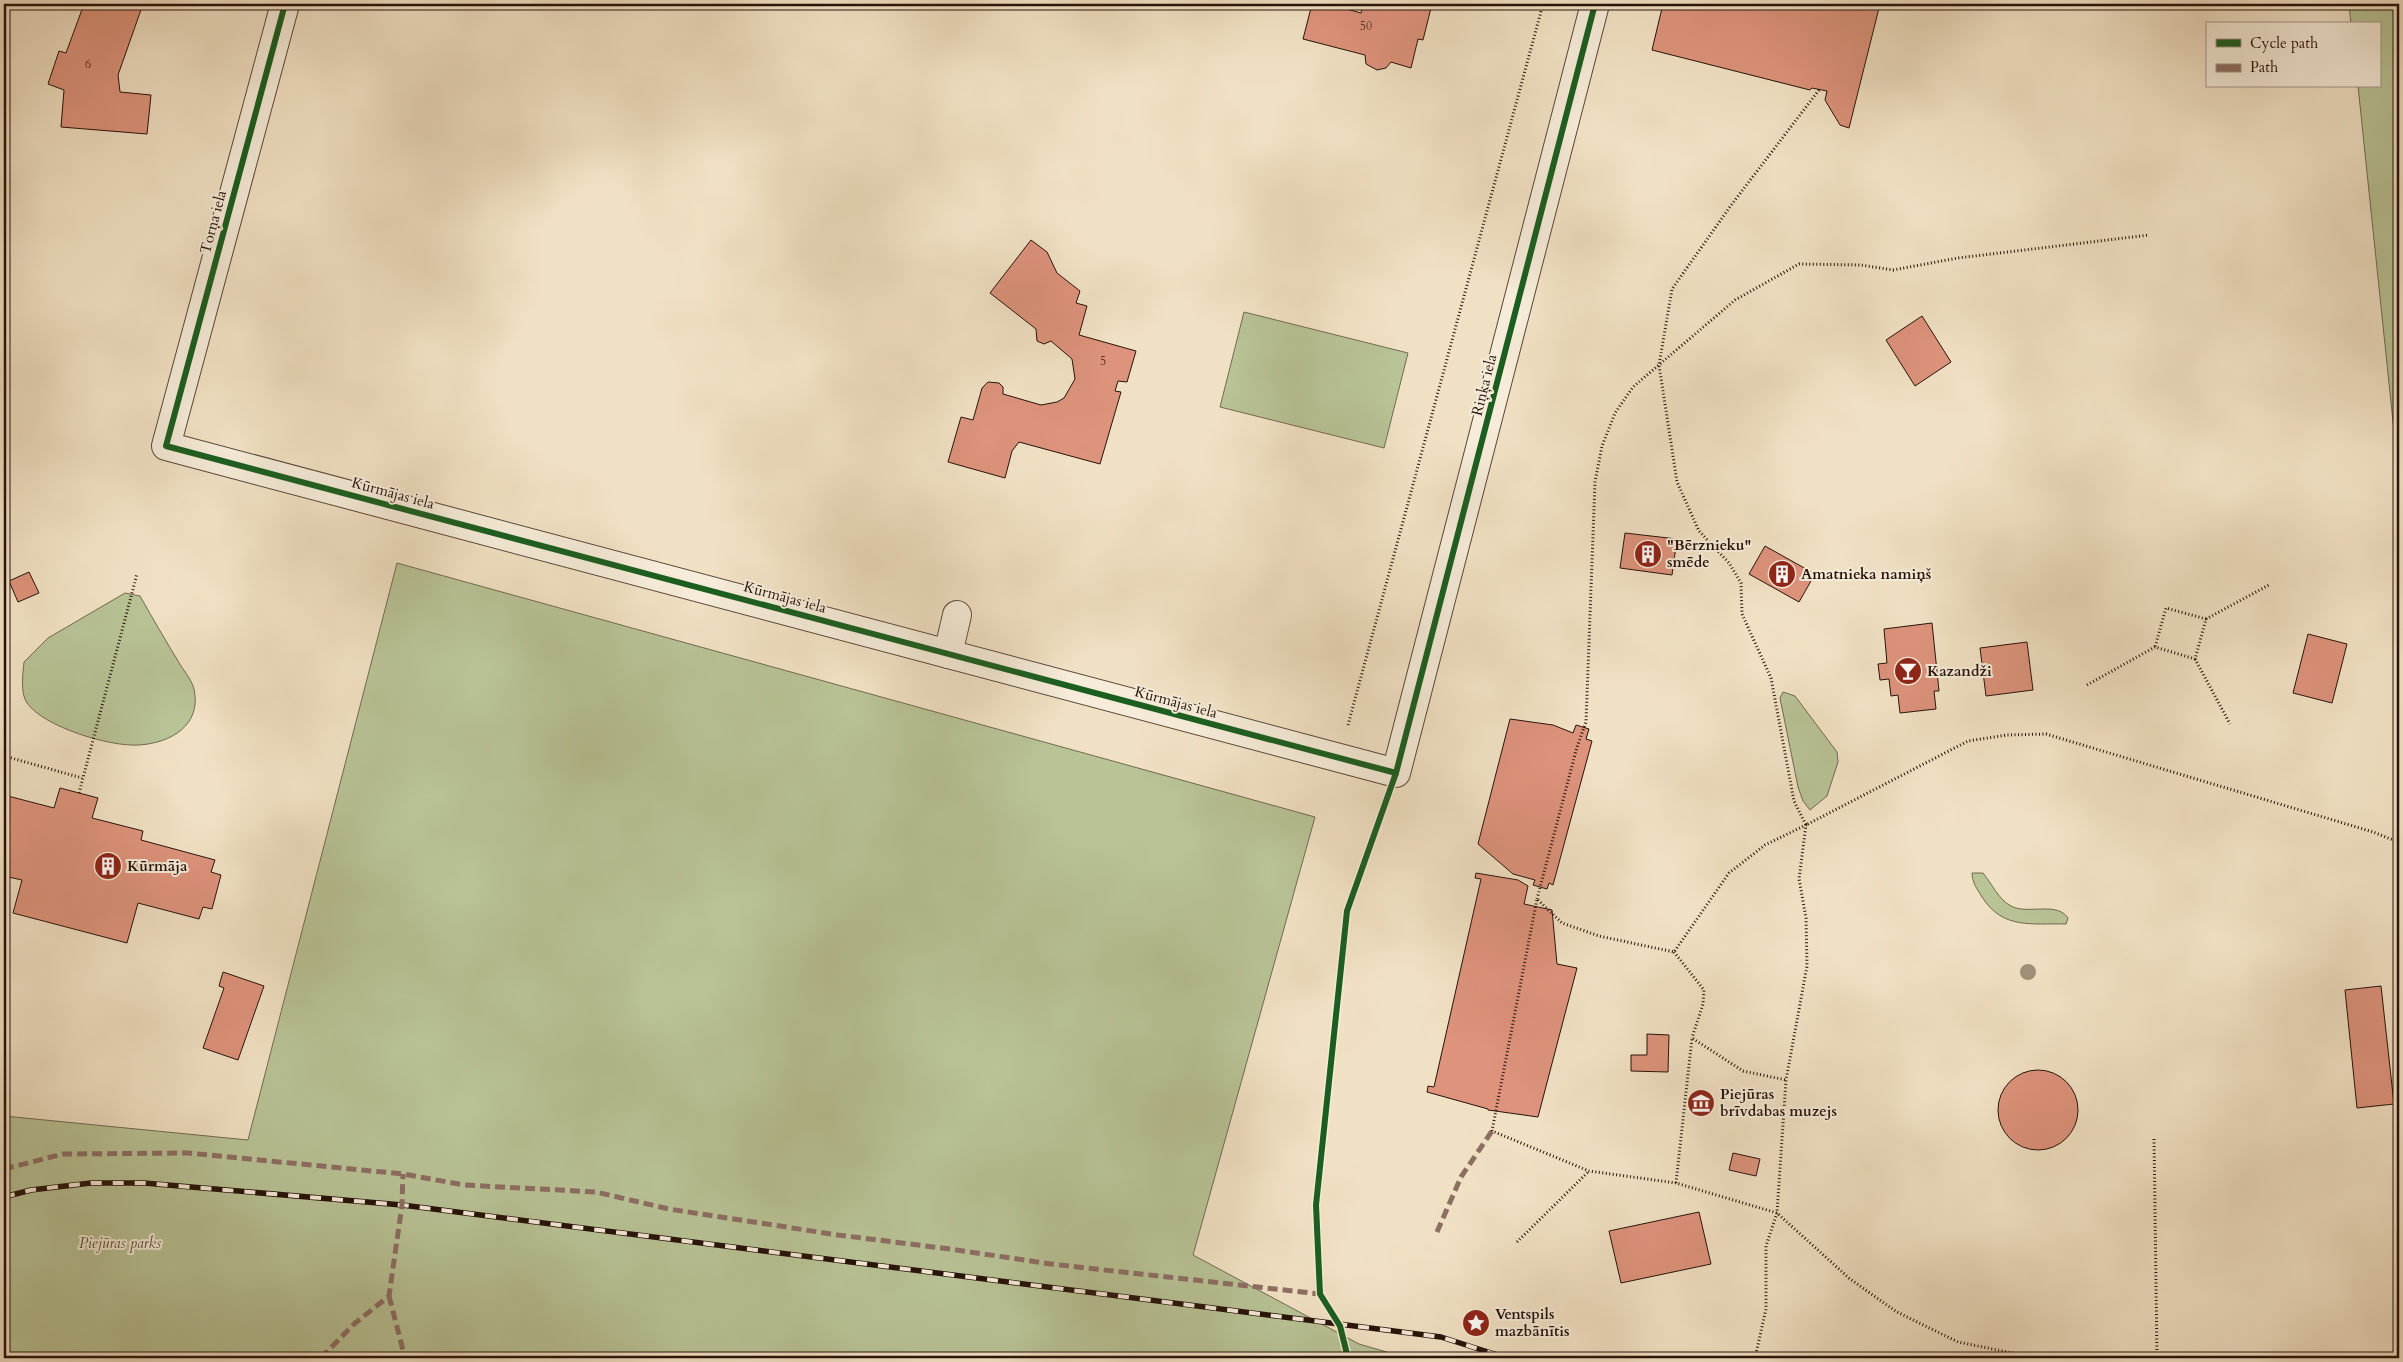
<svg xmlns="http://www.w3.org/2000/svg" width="2403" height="1362" font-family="Cardo,serif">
  <rect width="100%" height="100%" fill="#f1e1c4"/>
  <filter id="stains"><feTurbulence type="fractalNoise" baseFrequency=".004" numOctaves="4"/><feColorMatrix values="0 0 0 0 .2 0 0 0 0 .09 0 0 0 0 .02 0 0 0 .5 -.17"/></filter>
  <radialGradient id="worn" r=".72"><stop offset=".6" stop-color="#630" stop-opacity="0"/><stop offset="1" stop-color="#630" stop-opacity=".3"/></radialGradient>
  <!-- green -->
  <g fill="#b8c396" stroke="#706a50">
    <polygon points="2349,4 2399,4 2399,479 2358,86 2379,86 2379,24 2351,24"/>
    <polygon points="1244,312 1408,353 1384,448 1220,407"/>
    <polygon points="397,563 1315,817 1193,1255 1359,1344 1407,1358 4,1358 4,1116 248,1140"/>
    <path d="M125,593L140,596C153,619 167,643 181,666C185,672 192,681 194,689C202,725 171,743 139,745C110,747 44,727 27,703C20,693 23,673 24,662L48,638Z"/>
    <polygon points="1783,692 1795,696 1837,752 1838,762 1827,796 1810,810 1803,801 1798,787 1780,698"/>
    <path d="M1972,873H1983C1992,884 1999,900 2011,906C2027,915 2057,901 2068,918L2066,924C2032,923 2003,930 1982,897C1977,889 1972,882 1972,873Z"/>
  </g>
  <!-- building -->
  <g fill="#dd937c" stroke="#27120a">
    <polygon points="84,4 143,4 118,75 120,92 151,95 147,134 61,127 64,90 48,84 59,51 66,53"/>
    <polygon points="1312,4 1329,4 1361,13 1363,4 1432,4 1423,40 1418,39 1411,68 1391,62 1386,68 1377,70 1366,64 1365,55 1303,39"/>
    <polygon points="1663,4 1880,4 1849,128 1840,125 1825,100 1827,91 1812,88 1810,90 1652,50"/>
    <polygon points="2399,137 2399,155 2394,138"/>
    <polygon points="1031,240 1047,252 1057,273 1080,291 1076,303 1087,306 1079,335 1136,351 1127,382 1118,381 1115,391 1121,392 1100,464 1019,442 1012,451 1005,478 948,462 961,417 973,420 982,388 988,382 999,383 1003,387 1003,394 1041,405 1057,402 1064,398 1075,379 1072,359 1051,341 1044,344 1037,341 1036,329 990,293"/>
    <polygon points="1922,316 1951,362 1915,386 1886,340"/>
    <polygon points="1625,533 1677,539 1672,575 1620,568"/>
    <polygon points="1765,546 1815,574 1799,602 1749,574"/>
    <polygon points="29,572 39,593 18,602 9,581"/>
    <polygon points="1932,623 1939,691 1934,691 1936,709 1900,713 1898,695 1891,696 1889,679 1880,680 1878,664 1887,663 1884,629"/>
    <polygon points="2308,634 2347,644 2332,703 2293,693"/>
    <polygon points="2027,642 2033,690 1986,696 1980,648"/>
    <polygon points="1510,719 1553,725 1573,733 1576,725 1589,729 1586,739 1592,741 1553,885 1549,883 1547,889 1533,885 1535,880 1513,874 1478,844"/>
    <polygon points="60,788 98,798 92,818 143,831 141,840 215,860 211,872 221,875 212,909 203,907 199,919 138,903 127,943 13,913 22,880 4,876 4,795 54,808"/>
    <polygon points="1476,873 1518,880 1528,886 1524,904 1552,910 1557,964 1577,968 1538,1117 1488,1110 1488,1109 1427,1092 1428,1086 1434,1087 1481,879 1475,878"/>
    <polygon points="223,972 264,986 238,1060 203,1048 224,988 219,986"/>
    <polygon points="2381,986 2394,1104 2357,1108 2345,990"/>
    <polygon points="1647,1034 1669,1035 1668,1072 1631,1071 1631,1055 1647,1055"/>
    <circle cx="2038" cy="1110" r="40"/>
    <polygon points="1733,1153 1760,1159 1756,1176 1729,1170"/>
    <polygon points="1699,1212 1711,1264 1621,1283 1609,1231"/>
  </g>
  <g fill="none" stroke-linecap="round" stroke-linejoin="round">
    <!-- minor casing -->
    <g stroke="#5a4638" stroke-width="30">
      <g id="minor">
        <polyline points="285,4 166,446 1396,773 1595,4"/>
        <polyline points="948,654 957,615"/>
      </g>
    </g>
    <!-- path -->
    <g stroke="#27120a" stroke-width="3" stroke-dasharray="1 2.5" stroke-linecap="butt">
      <polyline points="1819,90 1732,204 1672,289 1659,365 1677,482 1699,531 1729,563 1741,583 1742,614 1771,678 1794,801 1806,825 1968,741 2007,735 2046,734 2373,832 2393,840 2399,847"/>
      <polyline points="2206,619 2269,585"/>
      <polyline points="2195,659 2230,724"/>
      <polyline points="2087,685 2155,647 2195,659 2206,619 2166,608 2155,647"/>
      <polyline points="1348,725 1543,4"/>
      <polyline points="4,756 82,778"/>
      <polyline points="79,793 137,574"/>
      <polyline points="1537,899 1577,747 1586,722 1595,482 1602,446 1615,413 1633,387 1735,300 1799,264 1861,265 1893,270 1958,258 2149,235"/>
      <polyline points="1674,952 1704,990 1703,1004 1692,1038"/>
      <polyline points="1676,1183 1692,1038 1743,1071 1786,1080"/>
      <polyline points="1517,1242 1589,1171"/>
      <polyline points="1755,1358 1766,1309 1766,1246 1777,1213 1786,1080 1807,966 1806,918 1799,879 1806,825 1765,845 1729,873 1674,952 1599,936 1562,923 1537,899 1492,1131 1589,1171 1676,1183 1777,1213 1850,1279 1897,1312 1958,1342 2037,1358"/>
      <polyline points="2150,1358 2157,1357 2154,1137"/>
    </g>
    <!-- minor -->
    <use href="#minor" stroke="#f6ecd9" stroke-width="28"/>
    <!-- rail casing -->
    <g stroke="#27120a" stroke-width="5.5">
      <polyline id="rail" points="4,1197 31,1190 91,1183 144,1183 402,1205 1441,1337 1507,1358"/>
    </g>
    <!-- rail -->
    <use href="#rail" stroke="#f6ecd9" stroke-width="4" stroke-dasharray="11" stroke-linecap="butt"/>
    <!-- quiet -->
    <g stroke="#8d6e63" stroke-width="5" stroke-dasharray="10 5" stroke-linecap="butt">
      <polyline points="4,1169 63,1154 188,1153 403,1174 464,1185 596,1192 669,1209 838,1235 950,1249 1051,1264 1320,1294"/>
      <polyline points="1437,1232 1461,1177 1492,1131"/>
      <polyline points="389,1296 405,1358"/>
      <polyline points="321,1358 354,1324 389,1296 402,1205 403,1174"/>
    </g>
    <!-- cycleway casing -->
    <g stroke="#f6ecd9" stroke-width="9">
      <g id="cycleway">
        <polyline points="285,4 166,446 1396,773"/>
        <polyline points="1348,1358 1340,1326 1320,1294 1316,1205 1347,911 1396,773 1595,4"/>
      </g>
    </g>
    <!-- cycleway -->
    <use href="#cycleway" stroke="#1b5e20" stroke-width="6"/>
  </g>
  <!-- trees -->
  <circle fill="#9e9179" cx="2028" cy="972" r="8"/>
  <!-- icons -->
  <defs>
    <g id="building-disc" transform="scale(1.4375)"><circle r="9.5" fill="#8f2418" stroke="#f6ecd9"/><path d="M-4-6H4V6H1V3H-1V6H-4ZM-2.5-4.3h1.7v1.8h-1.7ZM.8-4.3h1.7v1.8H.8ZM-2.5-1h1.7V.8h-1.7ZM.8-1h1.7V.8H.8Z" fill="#fff"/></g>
    <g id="bar-disc" transform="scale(1.4375)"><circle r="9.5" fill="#8f2418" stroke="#f6ecd9"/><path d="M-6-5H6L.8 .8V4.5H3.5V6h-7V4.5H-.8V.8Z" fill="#fff"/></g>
    <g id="museum-disc" transform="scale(1.4375)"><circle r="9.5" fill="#8f2418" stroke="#f6ecd9"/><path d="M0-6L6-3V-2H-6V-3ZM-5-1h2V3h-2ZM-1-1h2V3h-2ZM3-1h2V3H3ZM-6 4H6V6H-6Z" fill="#fff"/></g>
    <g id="sight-disc" transform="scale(1.4375)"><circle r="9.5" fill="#8f2418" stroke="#f6ecd9"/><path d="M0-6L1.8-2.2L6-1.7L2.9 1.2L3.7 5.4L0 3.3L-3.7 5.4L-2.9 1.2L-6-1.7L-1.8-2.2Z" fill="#fff"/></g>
  </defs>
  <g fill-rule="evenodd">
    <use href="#building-disc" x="1648" y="554"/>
    <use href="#building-disc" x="1782" y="574"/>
    <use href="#bar-disc" x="1908" y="671"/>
    <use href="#building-disc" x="108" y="866"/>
    <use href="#museum-disc" x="1701" y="1103"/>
    <use href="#sight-disc" x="1476" y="1323"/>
  </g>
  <g text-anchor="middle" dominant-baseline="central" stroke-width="4" stroke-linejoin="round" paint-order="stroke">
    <!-- number labels -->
    <g font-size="12" fill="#543226">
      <text x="1366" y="26">50</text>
      <text x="88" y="64">6</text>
      <text x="1103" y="361">5</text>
    </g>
    <!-- street labels -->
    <g font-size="15" fill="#27120a" stroke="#f6ecd9">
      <text transform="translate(213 222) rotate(-75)">Torņa iela</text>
      <text transform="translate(1484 385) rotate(-76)">Riņķa iela</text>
      <text transform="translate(393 493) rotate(15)">Kūrmājas iela</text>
      <text transform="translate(785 597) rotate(15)">Kūrmājas iela</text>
      <text transform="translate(1176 702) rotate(15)">Kūrmājas iela</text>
    </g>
    <!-- poi labels -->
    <g font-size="15" font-weight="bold" fill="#27120a" stroke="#f6ecd9" text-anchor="start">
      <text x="1667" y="545">"Bērznieku"<tspan x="1667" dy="17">smēde</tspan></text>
      <text x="1801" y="574">Amatnieka namiņš</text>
      <text x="1927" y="671">Kazandži</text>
      <text x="127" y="866">Kūrmāja</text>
      <text x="1720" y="1094">Piejūras<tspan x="1720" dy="17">brīvdabas muzejs</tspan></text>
      <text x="1495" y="1314">Ventspils<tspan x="1495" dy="17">mazbānītis</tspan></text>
    </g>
    <!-- park labels -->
    <g font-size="15" font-style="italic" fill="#5a503b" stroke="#f6ecd9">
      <text x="120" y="1243">Piejūras parks</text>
    </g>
  </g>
  <!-- margin -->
  <rect width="2403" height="1362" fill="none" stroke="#f1e1c4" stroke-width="20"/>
  <rect x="5" y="5" width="2393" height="1352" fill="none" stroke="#27120a" stroke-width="2.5"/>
  <rect x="10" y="10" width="2383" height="1342" fill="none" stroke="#27120a"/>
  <!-- legend -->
  <rect x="2206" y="22" width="175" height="65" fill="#f6ecd9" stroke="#a39586"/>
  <rect x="2216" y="39" width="25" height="8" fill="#1b5e20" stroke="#a39586"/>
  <text x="2250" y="48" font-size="15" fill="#27120a">Cycle path</text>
  <rect x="2216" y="64" width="25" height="8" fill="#8d6e63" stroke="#a39586"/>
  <text x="2250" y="72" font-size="15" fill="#27120a">Path</text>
  <rect width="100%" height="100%" filter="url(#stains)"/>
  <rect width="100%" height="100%" fill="url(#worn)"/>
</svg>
